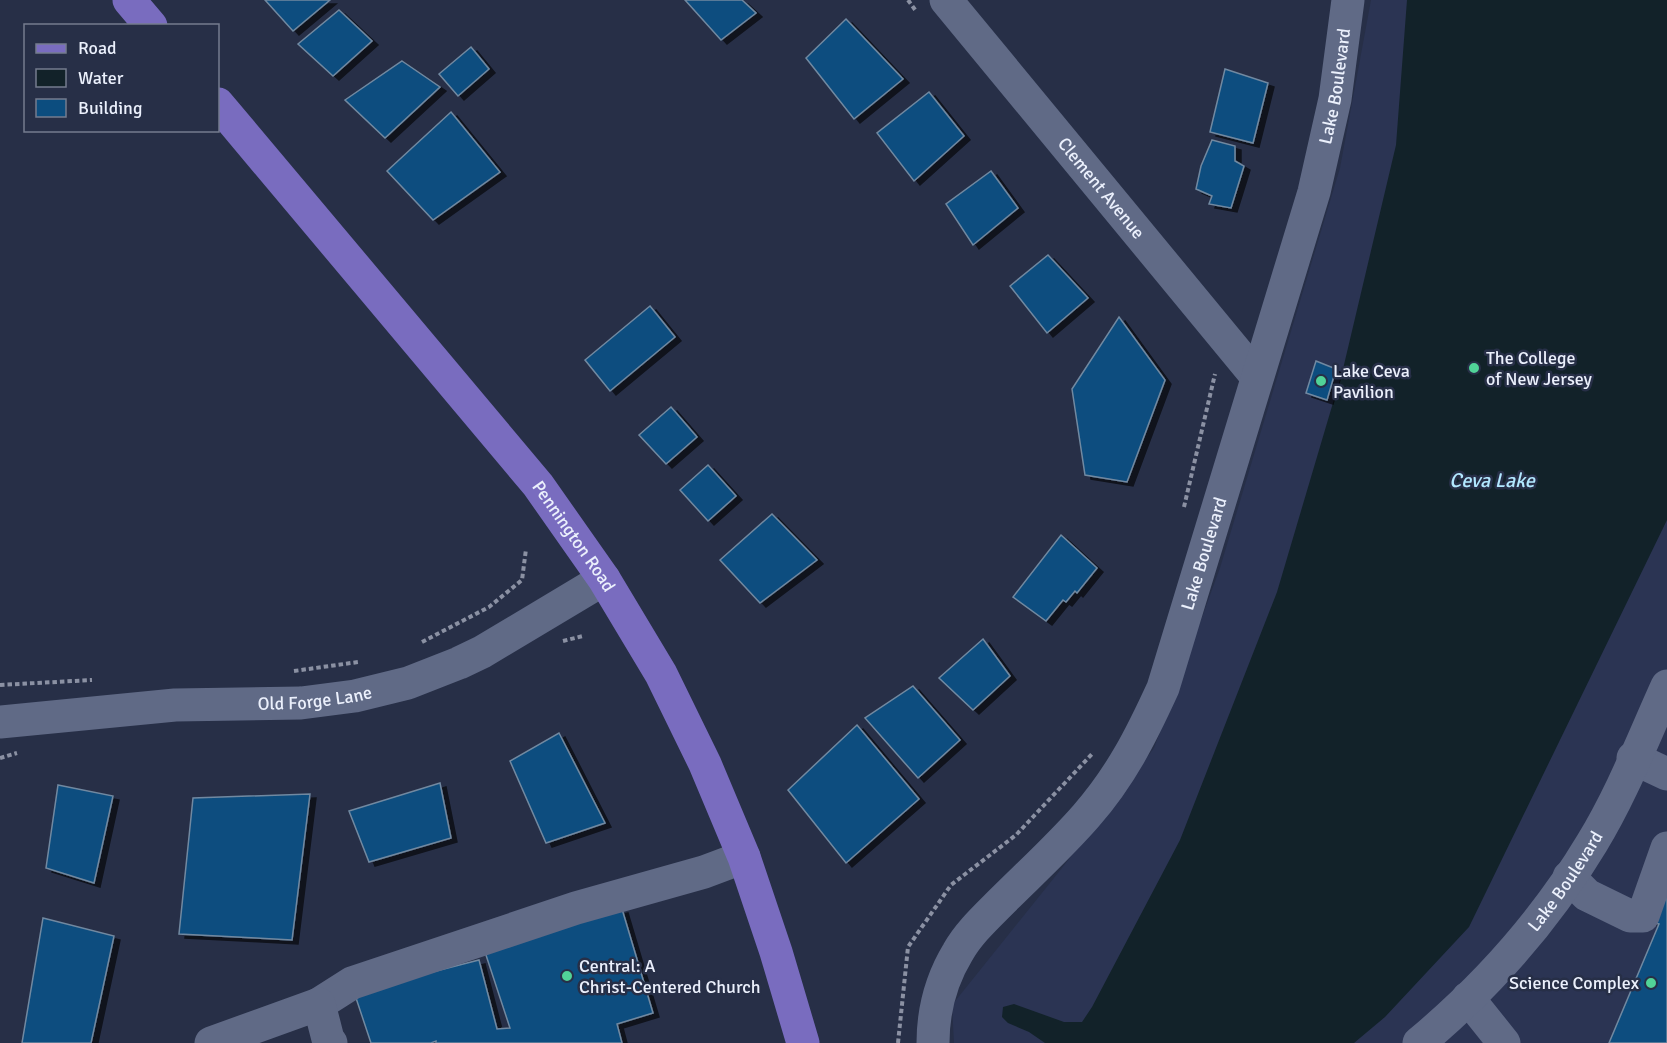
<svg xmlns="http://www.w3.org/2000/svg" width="1667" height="1043" font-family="Signika,sans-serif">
  <defs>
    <filter id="shadow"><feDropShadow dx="6" dy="4" stdDeviation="0" flood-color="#0009"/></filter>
  </defs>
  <rect width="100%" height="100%" fill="#272f47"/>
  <!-- built -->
  <polygon fill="#2b3453" points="1371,0 1667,0 1667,1043 954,1043 952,1005 1062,868 1154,748 1220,568 1340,168"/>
  <!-- water -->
  <polygon fill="#122229" points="1407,0 1667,0 1667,520 1469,927 1385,1017 1354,1043 1045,1043 1029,1032 1008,1023 1002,1017 1003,1007 1014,1004 1064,1022 1082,1022 1092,1007 1180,840 1277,592 1343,369 1396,145"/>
  <!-- building -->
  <g fill="#0c4d7f" stroke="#7189a1" stroke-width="1.5" filter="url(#shadow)">
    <polygon points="265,0 330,0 293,31"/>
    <polygon points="685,0 742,0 756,13 721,40"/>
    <polygon points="339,10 372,41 333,76 298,44"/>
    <polygon points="846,19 903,79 854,119 806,58"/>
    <polygon points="471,47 489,69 458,96 439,74"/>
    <polygon points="402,61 440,87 385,138 345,100"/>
    <polygon points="1225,69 1268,83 1253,143 1210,132"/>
    <polygon points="929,92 964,136 914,181 877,133"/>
    <polygon points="451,112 500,172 433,220 387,171"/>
    <polygon points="1212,140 1235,146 1235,161 1244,166 1231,208 1209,204 1212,196 1196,189 1201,166"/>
    <polygon points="991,171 1018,208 973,245 946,204"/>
    <polygon points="1048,255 1088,298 1047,333 1010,286"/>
    <polygon points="650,306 675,337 610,391 585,360"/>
    <polygon points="1119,317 1165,380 1127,482 1085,475 1072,389"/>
    <polygon points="1316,361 1336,369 1327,400 1306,393"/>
    <polygon points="671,407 697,437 666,464 639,435"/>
    <polygon points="708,465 736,496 708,521 680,490"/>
    <polygon points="772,514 817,560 760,603 720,560"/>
    <polygon points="1061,535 1097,568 1077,593 1075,591 1066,602 1063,600 1046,621 1013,597"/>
    <polygon points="983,639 1010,676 973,710 939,678"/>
    <polygon points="913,686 960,740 918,778 865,718"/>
    <polygon points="857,725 919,799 846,863 788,790"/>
    <polygon points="559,733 605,823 546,843 510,761"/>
    <polygon points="440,783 451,838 369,862 349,811"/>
    <polygon points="58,785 113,796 94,883 46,868"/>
    <polygon points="310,794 292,940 179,934 193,798"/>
    <polygon points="1667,864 1667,1043 1609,1043 1659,924 1647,920"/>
    <polygon points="622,909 653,1013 617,1024 622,1043 436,1043 436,1041 431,1043 371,1043 354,992 479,960 497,1029 510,1028 483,946"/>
    <polygon points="43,918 114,936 91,1043 22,1043"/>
  </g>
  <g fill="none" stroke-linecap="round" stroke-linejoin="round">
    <!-- path -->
    <g stroke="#8b91a3" stroke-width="4" stroke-dasharray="4.5 3" stroke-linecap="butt">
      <polyline points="908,0 916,11"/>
      <polyline points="1184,507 1215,374"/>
      <polyline points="563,641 583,636"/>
      <polyline points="422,642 489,607 522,580 526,549"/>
      <polyline points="294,671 358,662"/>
      <polyline points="0,685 92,680"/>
      <polyline points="0,758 17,753"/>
      <polyline points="898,1043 908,947 951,885 1016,835 1092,754"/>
    </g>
    <!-- minor -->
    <g stroke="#606a86" stroke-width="33">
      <path id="s1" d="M946,0L1257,377"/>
      <path id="s2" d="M0,722L175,705L301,703L355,696L408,683L459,663L482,652L604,579"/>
      <polyline points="1633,758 1667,774"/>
      <polyline points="1569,877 1587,895 1630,916 1643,916 1667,848"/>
      <polyline points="1468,998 1504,1043"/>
      <polyline points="319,1004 352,983 576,908 704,872 744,857"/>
      <polyline points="211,1043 319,1004 328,1039 331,1043"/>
      <path id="s3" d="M933,1043C933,1011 941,980 958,952C968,934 985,918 999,904C1028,875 1059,847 1086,816C1121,776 1141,736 1163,688L1314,192L1335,99L1348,0"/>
      <path id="s4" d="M1419,1043C1486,987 1547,918 1592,843C1622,794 1643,739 1667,686"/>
    </g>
    <!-- major -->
    <g stroke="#796cbf" stroke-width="33">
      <polyline points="129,0 151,26"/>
      <path id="s5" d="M218,104L538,485L604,579L661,674L705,764L744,857L776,952L803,1043"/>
    </g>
  </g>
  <!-- markers -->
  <g fill="#51d398" stroke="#272f47" stroke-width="2">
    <circle cx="1474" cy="368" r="6"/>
    <circle cx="1321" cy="381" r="6"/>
    <circle cx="567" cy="976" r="6"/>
    <circle cx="1651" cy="983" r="6"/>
  </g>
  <g text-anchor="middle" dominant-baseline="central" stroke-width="5" stroke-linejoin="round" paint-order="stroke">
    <!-- street labels -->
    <g font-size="18" fill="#ebf0fc" stroke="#272f47">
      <text stroke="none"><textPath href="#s3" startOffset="1059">Lake Boulevard</textPath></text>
      <text stroke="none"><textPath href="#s1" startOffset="244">Clement Avenue</textPath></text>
      <text stroke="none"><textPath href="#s5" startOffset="560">Pennington Road</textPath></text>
      <text stroke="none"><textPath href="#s3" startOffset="573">Lake Boulevard</textPath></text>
      <text stroke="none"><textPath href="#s2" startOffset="316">Old Forge Lane</textPath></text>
      <text stroke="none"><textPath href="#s4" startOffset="219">Lake Boulevard</textPath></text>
    </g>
    <!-- poi labels -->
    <g font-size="18" fill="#ebf0fc" stroke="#272f47" text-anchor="start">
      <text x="1486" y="358">The College<tspan x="1486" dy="21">of New Jersey</tspan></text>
      <text x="1333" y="371">Lake Ceva<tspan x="1333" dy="21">Pavilion</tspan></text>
      <text x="579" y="966">Central: A<tspan x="579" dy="21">Christ-Centered Church</tspan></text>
      <text x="1639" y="983" text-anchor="end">Science Complex</text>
    </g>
    <!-- water labels -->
    <g font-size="20" font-style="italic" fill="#b2e8ff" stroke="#272f47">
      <text x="1492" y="480">Ceva Lake</text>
    </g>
  </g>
  <!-- legend -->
  <rect x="24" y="24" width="195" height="108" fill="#272f47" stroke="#757c8f" stroke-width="1.5"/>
  <rect x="36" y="44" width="30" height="9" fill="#796cbf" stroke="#757c8f" stroke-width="1.5"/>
  <text x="78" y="54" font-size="18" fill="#ebf0fc">Road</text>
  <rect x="36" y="69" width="30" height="18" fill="#122229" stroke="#757c8f" stroke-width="1.5"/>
  <text x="78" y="84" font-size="18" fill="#ebf0fc">Water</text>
  <rect x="36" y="99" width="30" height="18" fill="#0c4d7f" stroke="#757c8f" stroke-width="1.5"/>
  <text x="78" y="114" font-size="18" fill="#ebf0fc">Building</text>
</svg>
